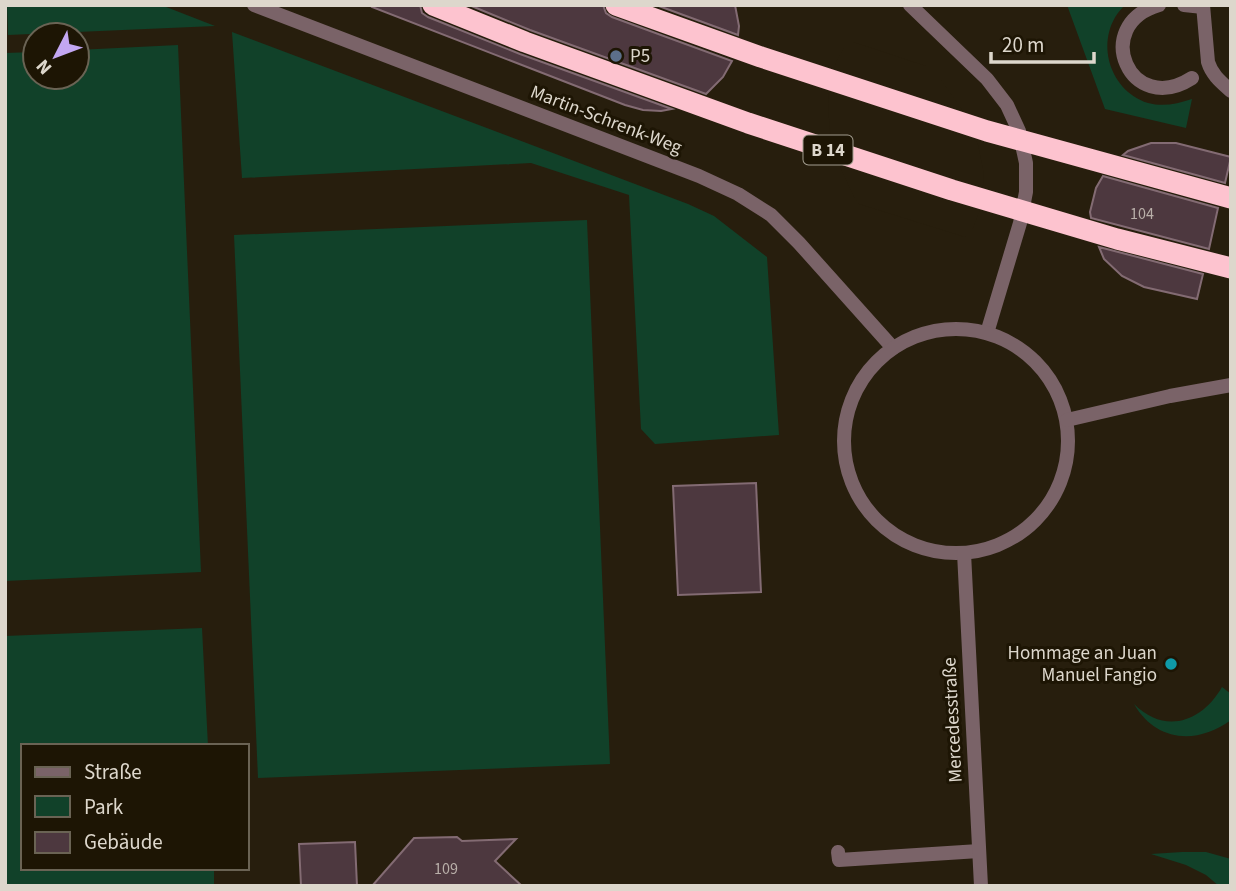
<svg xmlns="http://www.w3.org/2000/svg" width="1236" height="891" font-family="'Source Sans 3',sans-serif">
  <rect width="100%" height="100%" fill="#271e0d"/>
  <!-- green -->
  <g fill="#114129">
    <polygon points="7,5 161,5 215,26 8,35"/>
    <path d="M1067,5H1125C1093,35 1107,90 1148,103C1163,107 1177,104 1192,99L1186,128L1105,109Z"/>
    <polygon points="232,32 688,204 714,216 767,257 779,435 655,444 641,429 629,195 531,163 242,178"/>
    <polygon points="178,45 201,572 5,581 5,53 35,52 35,77 77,77 77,50"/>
    <polygon points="587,220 610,764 258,778 234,235"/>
    <polygon points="202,628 208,746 23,746 23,868 214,868 214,886 5,886 5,636"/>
    <path d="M1222,687L1231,694V720C1197,745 1156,742 1134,704C1165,735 1202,722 1222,687Z"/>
    <polygon points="1182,852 1206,852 1231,859 1231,886 1219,886 1206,875 1186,865 1151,854"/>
  </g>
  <!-- pier -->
  <polygon fill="#271e0d" points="853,42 926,66 941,80 961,108 978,145 984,174 981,207 973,228 965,237 859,204 854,197 841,169 830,131 828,106 830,78 837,60 844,48"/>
  <!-- building -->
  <g fill="#4d383f" stroke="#836b73" stroke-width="2">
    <polygon points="373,5 420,5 422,13 428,17 520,54 672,109 661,111 643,110 625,105 372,7"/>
    <polygon points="469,5 603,5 606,13 612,17 732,61 723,77 706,94 530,30"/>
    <polygon points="656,5 735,5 739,26 738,35"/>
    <polygon points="1151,143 1176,143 1231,157 1225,183 1123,155 1128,151"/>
    <polygon points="1103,176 1218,208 1209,249 1091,218 1090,212 1096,188"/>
    <polygon points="1099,247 1203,274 1197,299 1144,287 1122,276 1104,259"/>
    <polygon points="756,483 761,592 678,595 673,486"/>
    <polygon points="457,837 462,841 516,839 495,861 522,886 372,886 414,838"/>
    <polygon points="355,842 357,886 301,886 299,844"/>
  </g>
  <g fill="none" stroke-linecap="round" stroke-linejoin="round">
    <!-- lane -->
    <g stroke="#7a6368" stroke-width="14">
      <path d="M1159,5C1090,25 1130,118 1192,78"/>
      <polyline points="1184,5 1203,7"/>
      <path d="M1203,5L1208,62C1212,75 1221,82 1231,91"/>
      <polyline points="838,852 839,860 979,851"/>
    </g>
    <!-- street -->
    <g stroke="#7a6368" stroke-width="14">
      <polyline points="254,5 699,176 738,194 771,215 799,243 893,348"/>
      <polyline points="910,5 987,79 1007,105 1019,131 1026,163 1026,192 1020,223 987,333"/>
      <circle cx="956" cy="441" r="112"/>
      <polyline points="1067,420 1170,396 1231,385"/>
      <polyline points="964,553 981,886"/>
    </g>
    <!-- highway -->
    <g stroke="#fdc3cf" stroke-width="21">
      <polyline points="433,5 525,42 748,123 952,190 1117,239 1231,268"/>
      <polyline points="616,5 761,57 987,131 1231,198"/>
    </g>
  </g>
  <!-- markers -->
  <circle fill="#5c6f8a" stroke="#1d1504" stroke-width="2.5" cx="616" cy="56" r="7"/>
  <circle fill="#0f9aa8" stroke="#1d1504" stroke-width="2.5" cx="1171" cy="664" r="7"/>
  <g text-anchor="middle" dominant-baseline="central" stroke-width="6" stroke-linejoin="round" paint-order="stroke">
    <!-- number labels -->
    <g font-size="16" fill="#b9afa9">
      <text x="1142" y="214">104</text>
      <text x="446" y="869">109</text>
    </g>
    <!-- shield labels -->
    <rect fill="#1d1504" stroke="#a39d90" stroke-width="2" x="803.5" y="135.5" width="49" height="29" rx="5"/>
    <g font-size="18" font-weight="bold" fill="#ddd7cc">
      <text x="828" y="150">B 14</text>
    </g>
    <!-- poi labels -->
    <g font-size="19" fill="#ddd7cc" stroke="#1d1504" text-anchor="start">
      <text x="630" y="56">P5</text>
      <text x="1157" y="653" text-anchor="end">Hommage an Juan<tspan x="1157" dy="22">Manuel Fangio</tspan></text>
    </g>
    <!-- street labels -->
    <g font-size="19" fill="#ddd7cc" stroke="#1d1504">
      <text transform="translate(606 120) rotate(21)">Martin-Schrenk-Weg</text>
      <text transform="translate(953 720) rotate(-93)">Mercedesstraße</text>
    </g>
  </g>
  <!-- border -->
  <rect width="1236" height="891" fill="none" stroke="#ddd7cc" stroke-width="14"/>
  <!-- legend -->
  <rect x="21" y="744" width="228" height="126" fill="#1d1504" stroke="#6a6354" stroke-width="2"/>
  <rect x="35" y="767" width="35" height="10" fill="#7a6368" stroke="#6a6354" stroke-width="2"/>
  <text x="84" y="779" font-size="21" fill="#ddd7cc">Straße</text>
  <rect x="35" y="796" width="35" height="21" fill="#114129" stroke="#6a6354" stroke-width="2"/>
  <text x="84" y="814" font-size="21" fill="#ddd7cc">Park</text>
  <rect x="35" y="832" width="35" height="21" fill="#4d383f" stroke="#6a6354" stroke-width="2"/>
  <text x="84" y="849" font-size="21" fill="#ddd7cc">Gebäude</text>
  <!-- north arrow -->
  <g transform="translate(56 56) rotate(228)"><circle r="33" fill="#1d1504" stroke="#6a6354" stroke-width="2"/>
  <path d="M0-5L12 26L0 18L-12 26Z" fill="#c3a7f2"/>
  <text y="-10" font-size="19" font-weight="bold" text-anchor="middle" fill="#ddd7cc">N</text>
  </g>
  <!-- scale -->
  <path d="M991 52v10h103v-10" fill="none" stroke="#ddd7cc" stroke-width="3.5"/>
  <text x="1002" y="52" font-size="21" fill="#ddd7cc" stroke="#1d1504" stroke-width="5" paint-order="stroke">20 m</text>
</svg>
